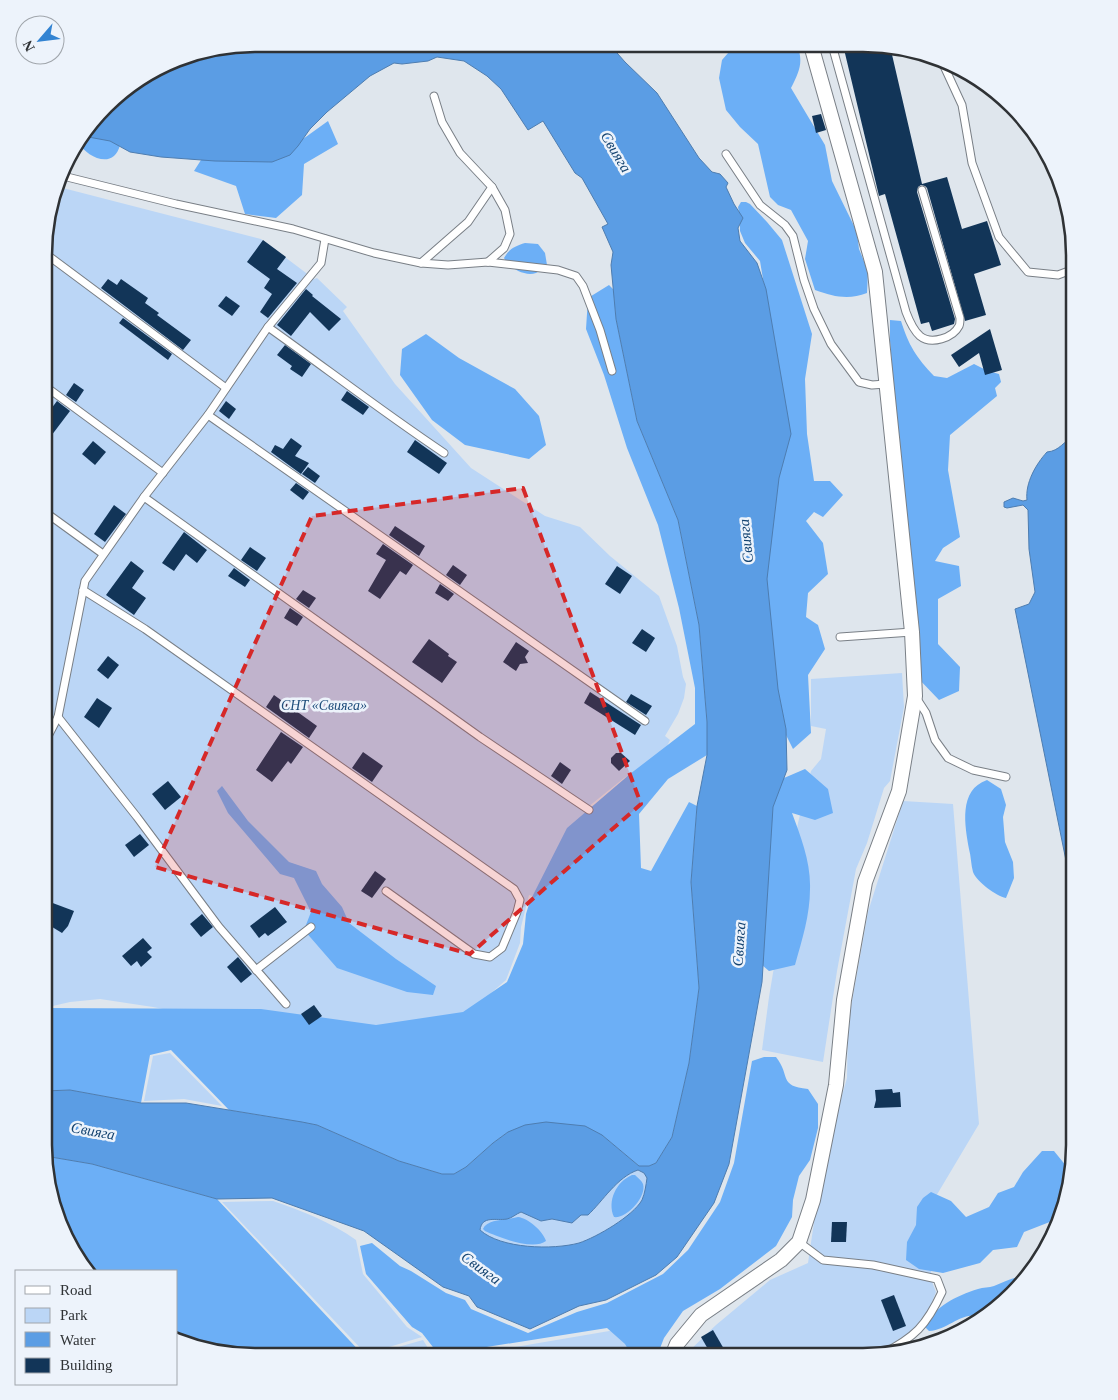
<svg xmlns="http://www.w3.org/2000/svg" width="1118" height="1400" font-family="'Times New Roman',serif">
  <rect width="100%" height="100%" fill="#dfe6ed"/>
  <!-- green -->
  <g fill="#bbd6f6">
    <polygon points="59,187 261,239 314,279 317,278 347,307 343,311 395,384 471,468 545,516 580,527 610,556 659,596 677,646 683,677 686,684 684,698 678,714 665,736 670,740 661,759 624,778 588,807 539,890 532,896 529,895 521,927 520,943 506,980 466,1015 376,1028 284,1033 153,1007 100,999 70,1002 44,1008 46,227"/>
    <polygon points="902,673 904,707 890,781 884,788 867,843 856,869 837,971 823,1062 762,1050 769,997 798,823 811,771 821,759 826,729 811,726 811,679"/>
    <polygon points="903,801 953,804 979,1124 926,1213 932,1282 936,1292 930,1307 913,1330 873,1356 684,1356 716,1325 770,1280 808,1263 823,1161 847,1078 848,1024 868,912"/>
    <polygon points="170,1053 222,1106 184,1099 144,1101 153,1056"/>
    <path d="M637,1170L644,1173L648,1178C646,1185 645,1193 642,1200C633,1216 597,1237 579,1243C553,1251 501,1249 480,1230C482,1215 500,1220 510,1217C514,1216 517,1213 521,1212L541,1221L552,1219L572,1223L581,1215H588C603,1200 617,1177 637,1170Z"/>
    <path d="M273,1201C302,1211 331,1222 356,1240L363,1274L407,1327L422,1337L366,1354L222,1202Z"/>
    <polygon points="621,1329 639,1356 463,1356"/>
    <polygon points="423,1340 433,1356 370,1355"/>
  </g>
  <!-- forest -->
  <g fill="#6caff6">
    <path d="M735,45H797C804,62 799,72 791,88L825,145L832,181L857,232L859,249L868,271L867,293C849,300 834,297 815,290L805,259L808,241L791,210L778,205L770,197L758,144L740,127L726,110L719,78L722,60Z"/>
    <polygon points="328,121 338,144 304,164 302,195 276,218 245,214 236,186 194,171 201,160 234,150 296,144"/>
    <path d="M87,131H89L120,145C114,170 87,158 78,142Z"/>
    <polygon points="741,202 746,202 750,204 767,222 782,240 812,334 805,379 807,434 814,481 830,481 843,495 823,517 814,512 806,521 823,543 828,574 808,593 806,617 818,625 825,649 808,675 811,733 793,749 771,705 762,600 773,340 760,261 745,243 740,231 740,218 738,207"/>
    <path d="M525,243L538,244L545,253L547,265C544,268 540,271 536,273C525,277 509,268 504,258C509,249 515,246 525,243Z"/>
    <polygon points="609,285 614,290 616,319 637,421 678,520 699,625 707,722 707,755 668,779 639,814 641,868 651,871 689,802 697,806 691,882 699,988 689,1063 672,1137 656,1163 649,1166 639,1166 602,1135 508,1132 493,1143 466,1167 454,1174 442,1174 399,1161 317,1125 229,1110 171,1050 150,1055 141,1103 70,1090 44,1091 44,1008 261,1009 376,1025 463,1012 507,982 523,944 526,914 530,901 567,828 630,774 695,724 695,688 679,608 658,525 627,448 604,375 586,329 588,298"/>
    <path d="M890,320L901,321C909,346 916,357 934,376L947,378L974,364L988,371L999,374L1001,382L995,388L997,396L950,435L948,470L960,537L943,548L935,561L959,566L961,586L938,599V644L960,667L959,691L939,700L917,677L890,341Z"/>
    <polygon points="426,334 459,358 515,389 539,416 546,445 529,459 465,445 432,420 400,375 402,349"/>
    <path d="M805,769L828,789L833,813L815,820L792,813C801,837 811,863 810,889C810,915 802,940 795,965L769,971L746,951L770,784Z"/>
    <path d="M987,780L1001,789L1006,805L1003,817L1005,842L1013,862L1014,878L1006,898C996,896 977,882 973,872C971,865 971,856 969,849C965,826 958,790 987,780Z"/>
    <polygon points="222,786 248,821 289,862 316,871 322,884 342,907 349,923 396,959 436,986 433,995 407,992 337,968 304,930 311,912 294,878 280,874 228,813 217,791"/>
    <path d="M764,1057H776C791,1076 778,1086 808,1089L818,1104V1128L810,1160L799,1176L793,1200L792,1217L776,1246L720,1289L683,1311L664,1338L657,1356H632L625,1344L607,1328L449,1353L436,1351L422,1333L412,1327L366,1274L360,1246L372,1243L400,1266L411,1271L446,1293L465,1300L471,1309L528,1333L577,1312L607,1303L663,1274L688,1250L720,1202L734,1163L752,1061Z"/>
    <polygon points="1042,1151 1054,1151 1071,1172 1063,1213 1060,1218 1024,1232 1017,1247 993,1250 980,1263 943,1273 919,1269 906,1260 907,1242 916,1225 917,1207 923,1198 931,1192 951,1201 966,1217 989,1207 998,1193 1014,1187 1023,1172"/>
    <path d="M45,1156L92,1164L217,1199L364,1356C309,1356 225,1364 176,1340V1271H92L72,1250L51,1199Z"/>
    <path d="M632,1175H635C638,1178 642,1181 643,1184C647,1197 626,1219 614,1217C607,1201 616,1182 632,1175Z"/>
    <path d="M518,1217C528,1218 543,1231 546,1241C533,1251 498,1237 485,1231L483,1229C487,1219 507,1220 518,1217Z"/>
    <path d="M1024,1276L981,1316C959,1312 950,1329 929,1331L925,1327C935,1306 956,1296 978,1289C983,1287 989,1288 994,1286C1004,1282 1013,1277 1024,1276Z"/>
  </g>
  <!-- water -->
  <g fill="#5b9de4" stroke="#4e7db0" fill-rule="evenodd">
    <path d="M255,44L610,45L625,62L657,93L699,158L712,172L720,174L728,183L726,187L734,204L743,218L738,228L740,241L757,263L766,289L791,434L779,478L767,579L778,689L786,729L787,770L773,807L762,982L729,1164L714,1203L677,1257L656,1275L606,1300L579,1306L530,1329L477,1307L469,1296L443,1287L364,1231L272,1198L217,1199L92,1164L45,1156L44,1091L70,1090L141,1103H186L302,1122L317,1125L399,1161L442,1174H454L466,1167L493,1143L508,1132L525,1125L546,1122L585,1126L602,1135L639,1166H649L656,1163L672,1137L689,1063L699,988L691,882L697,806L707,755V722L699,625L678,520L637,421L616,319L611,265L613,252L602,227L608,224L582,178L575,173L543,121L528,130L501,89L487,76L464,61L437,57L428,61L402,64L394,63L370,76L327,112L310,129L298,146L290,155L272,162L215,161L161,157L130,152L110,141L83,136L116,96L187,55ZM638,1170L644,1173L647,1178C646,1185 645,1193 642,1200C633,1216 597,1237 579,1243C553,1250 501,1249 480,1230C482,1215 496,1221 507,1219C512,1218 516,1214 521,1212L541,1221L552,1219L572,1223L581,1215H588C603,1201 617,1177 638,1170Z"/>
    <path d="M1074,437V900L1015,609L1029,604L1035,592L1029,549L1028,510L1023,505L1007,508L1004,507V502L1013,498L1023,501L1027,500C1025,483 1036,464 1047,452C1060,451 1063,441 1074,437Z"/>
  </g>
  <!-- building -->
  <g fill="#123558">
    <polygon points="843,45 890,46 922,184 947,177 962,229 987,221 1001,265 974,274 986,315 965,321 927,188 925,186 921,185 918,187 917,192 955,319 954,324 932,331 929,322 921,324 885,194 879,196"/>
    <polygon points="821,114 826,130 816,133 812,116"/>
    <polygon points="263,240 286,257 277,269 297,283 268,318 260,312 272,294 264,288 270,279 247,262"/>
    <polygon points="108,279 117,285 121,279 148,298 145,303 159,313 157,315 191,340 183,350 101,288"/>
    <polygon points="306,289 313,295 312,296 341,319 329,331 310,312 291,336 277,325"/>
    <polygon points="226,296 240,306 232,316 218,306"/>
    <polygon points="123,318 172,354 168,360 119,323"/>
    <polygon points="990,329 1002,370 985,375 979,353 959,367 951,355"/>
    <polygon points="285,345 311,364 302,377 290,369 292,366 277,355"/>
    <polygon points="74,383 84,390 76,402 66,395"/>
    <polygon points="347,391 369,407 363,415 341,400"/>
    <polygon points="57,401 70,411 45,444 45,417"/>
    <polygon points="226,401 236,409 229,419 219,411"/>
    <polygon points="291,438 302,446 295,456 309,463 301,474 271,452 275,445 283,449"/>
    <polygon points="415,440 447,463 439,474 407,452"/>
    <polygon points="93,441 106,452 95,465 82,454"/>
    <polygon points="308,467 320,476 315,483 302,474"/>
    <polygon points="296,483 309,492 303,500 290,490"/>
    <polygon points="114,505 126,514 105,542 94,534"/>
    <polygon points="395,526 425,546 419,556 389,535"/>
    <polygon points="184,532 207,550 197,563 186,554 174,571 162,563"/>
    <polygon points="383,544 413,565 406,575 400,571 380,599 368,591 386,560 376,554"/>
    <polygon points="250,547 266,558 257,571 241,560"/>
    <polygon points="131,561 144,571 132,588 146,598 134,615 106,595"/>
    <polygon points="453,565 467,575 460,585 446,575"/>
    <polygon points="617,566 632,576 620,594 605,584"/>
    <polygon points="234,568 250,580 245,587 228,576"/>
    <polygon points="440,584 454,594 448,601 435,593"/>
    <polygon points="303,590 316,598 309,608 296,599"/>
    <polygon points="290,608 303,617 297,626 284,618"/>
    <polygon points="642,629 655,638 646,652 632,643"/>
    <polygon points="429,639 449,654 448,656 457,662 442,683 412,662"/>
    <polygon points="516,642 529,651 525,657 528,663 520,664 516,671 503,662"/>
    <polygon points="108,656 119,665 108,679 97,670"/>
    <polygon points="590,692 641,725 635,735 584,703"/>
    <polygon points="631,694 652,706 646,715 626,702"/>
    <polygon points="274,695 317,726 309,738 266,707"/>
    <polygon points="97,698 112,708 99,728 84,717"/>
    <polygon points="281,732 303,747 291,764 288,761 272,782 256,770"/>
    <polygon points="363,752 383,766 372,782 352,768"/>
    <polygon points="616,753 621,753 630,761 619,771 611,763 611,758"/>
    <polygon points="560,762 571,770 562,784 551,776"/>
    <polygon points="168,781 181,797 165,810 152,794"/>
    <polygon points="140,834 149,845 134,857 125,845"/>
    <polygon points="375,871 386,879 372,898 361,891"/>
    <polygon points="50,902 74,911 68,926 62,933 44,922"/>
    <polygon points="275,907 287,922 268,936 265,933 259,938 250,926"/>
    <polygon points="202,914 213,927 201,937 190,924"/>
    <polygon points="143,938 152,948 147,952 152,957 141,967 137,961 131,966 122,956"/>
    <polygon points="238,957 252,974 241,983 227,967"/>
    <polygon points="314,1005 322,1016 309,1025 301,1014"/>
    <polygon points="892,1089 893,1093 900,1092 901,1107 874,1108 876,1100 875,1090"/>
    <polygon points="832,1222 847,1222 846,1242 831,1242"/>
    <polygon points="894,1295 906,1326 893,1331 881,1300"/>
    <polygon points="713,1330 728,1356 712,1356 701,1337"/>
  </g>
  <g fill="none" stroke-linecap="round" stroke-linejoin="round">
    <!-- service casing -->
    <g stroke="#797f86" stroke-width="9">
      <g id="service">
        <path d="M832,45L906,312C909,320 913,330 920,336C931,345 953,338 959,326C960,325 960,320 960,318L922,190"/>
        <polyline points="944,66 962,105 972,163 999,237 1028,272 1058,275 1074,269"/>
        <polyline points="434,96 442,122 460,153 492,187 505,210 510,234 504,248 488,262"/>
        <polyline points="726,154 760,205 785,225 793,236 804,280 814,309 831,344 859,382 872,385 886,384"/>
        <polyline points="63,176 176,204 293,229 374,253 421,263 448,265 488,262 558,270 576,276 583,286 600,330 612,371"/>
        <polyline points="46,254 226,388"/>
        <polyline points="421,263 468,222 492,187"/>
        <path d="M268,327C327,369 384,413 444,453"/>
        <polyline points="45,386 163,473"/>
        <polyline points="208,415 645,721"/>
        <polyline points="144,497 480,737 589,810"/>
        <polyline points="45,512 103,554"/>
        <polyline points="83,590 145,629 514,889 520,900 517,912 502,948 490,957 474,954 386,891"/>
        <polyline points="840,637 912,632"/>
        <polyline points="915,696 926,713 935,740 948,758 973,770 1006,777"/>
        <polyline points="58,717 137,817 219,927 286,1004"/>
        <polyline points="45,742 58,717 85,581 144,497 208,415 268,327 321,263 325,239"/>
        <polyline points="256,970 311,927"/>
        <path d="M799,1242L823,1260L873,1265L937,1279L942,1292C926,1326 915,1337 882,1354"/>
      </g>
    </g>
    <!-- minor casing -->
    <g stroke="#797f86" stroke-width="16">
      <polyline id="minor" points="672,1356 677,1344 701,1315 781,1260 799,1242 813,1200 836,1085 844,1000 865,882 899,791 915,696 912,632 875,272 811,45"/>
    </g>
    <!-- service -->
    <use href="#service" stroke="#fff" stroke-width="7"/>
    <!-- minor -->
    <use href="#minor" stroke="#fff" stroke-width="14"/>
  </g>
  <!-- marked area -->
  <path fill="#d62828" fill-opacity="0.2" stroke="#d62828" stroke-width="4" stroke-dasharray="10 6" stroke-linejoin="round" d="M523,488L641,804L470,954L155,867L312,516Z"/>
  <g text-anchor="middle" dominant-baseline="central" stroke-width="5" stroke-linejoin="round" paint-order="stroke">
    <!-- park labels -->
    <g font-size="14" font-style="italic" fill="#1d4c7a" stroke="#edf3fb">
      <text x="324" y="705">СНТ «Свияга»</text>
    </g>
    <!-- water labels -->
    <g font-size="15" font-style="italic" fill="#154471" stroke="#edf3fb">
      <text transform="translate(616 152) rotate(59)">Свияга</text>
      <text transform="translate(746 541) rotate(-96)">Свияга</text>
      <text transform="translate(739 944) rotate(-86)">Свияга</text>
      <text transform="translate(93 1131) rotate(10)">Свияга</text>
      <text transform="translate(481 1268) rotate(36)">Свияга</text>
    </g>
  </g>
  <!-- crop -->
  <path d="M0 0H1118V1400H0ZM255 52H863A203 203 0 0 1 1066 255V1145A203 203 0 0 1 863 1348H255A203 203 0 0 1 52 1145V255A203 203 0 0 1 255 52Z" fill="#edf3fb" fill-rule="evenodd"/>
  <path fill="none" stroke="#2f3235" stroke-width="2.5" d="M255 52H863A203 203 0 0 1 1066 255V1145A203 203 0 0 1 863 1348H255A203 203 0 0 1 52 1145V255A203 203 0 0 1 255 52Z"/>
  <!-- legend -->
  <rect x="15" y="1270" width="162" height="115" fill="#edf3fb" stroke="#a1a6ac"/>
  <rect x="25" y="1286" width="25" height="8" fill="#ffffff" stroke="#a1a6ac"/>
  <text x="60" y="1295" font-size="15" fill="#2f3235">Road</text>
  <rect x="25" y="1308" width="25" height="15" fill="#bbd6f6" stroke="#a1a6ac"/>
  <text x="60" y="1320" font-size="15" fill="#2f3235">Park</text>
  <rect x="25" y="1332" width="25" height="15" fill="#5b9de4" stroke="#a1a6ac"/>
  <text x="60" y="1345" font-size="15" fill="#2f3235">Water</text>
  <rect x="25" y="1358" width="25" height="15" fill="#123558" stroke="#a1a6ac"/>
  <text x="60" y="1370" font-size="15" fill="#2f3235">Building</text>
  <!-- north arrow -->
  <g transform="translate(40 40) rotate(242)"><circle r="24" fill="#edf3fb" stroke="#a1a6ac"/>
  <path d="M0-4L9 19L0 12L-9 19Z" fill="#3283d2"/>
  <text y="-8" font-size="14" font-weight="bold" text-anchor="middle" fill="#2f3235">N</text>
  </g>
</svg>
